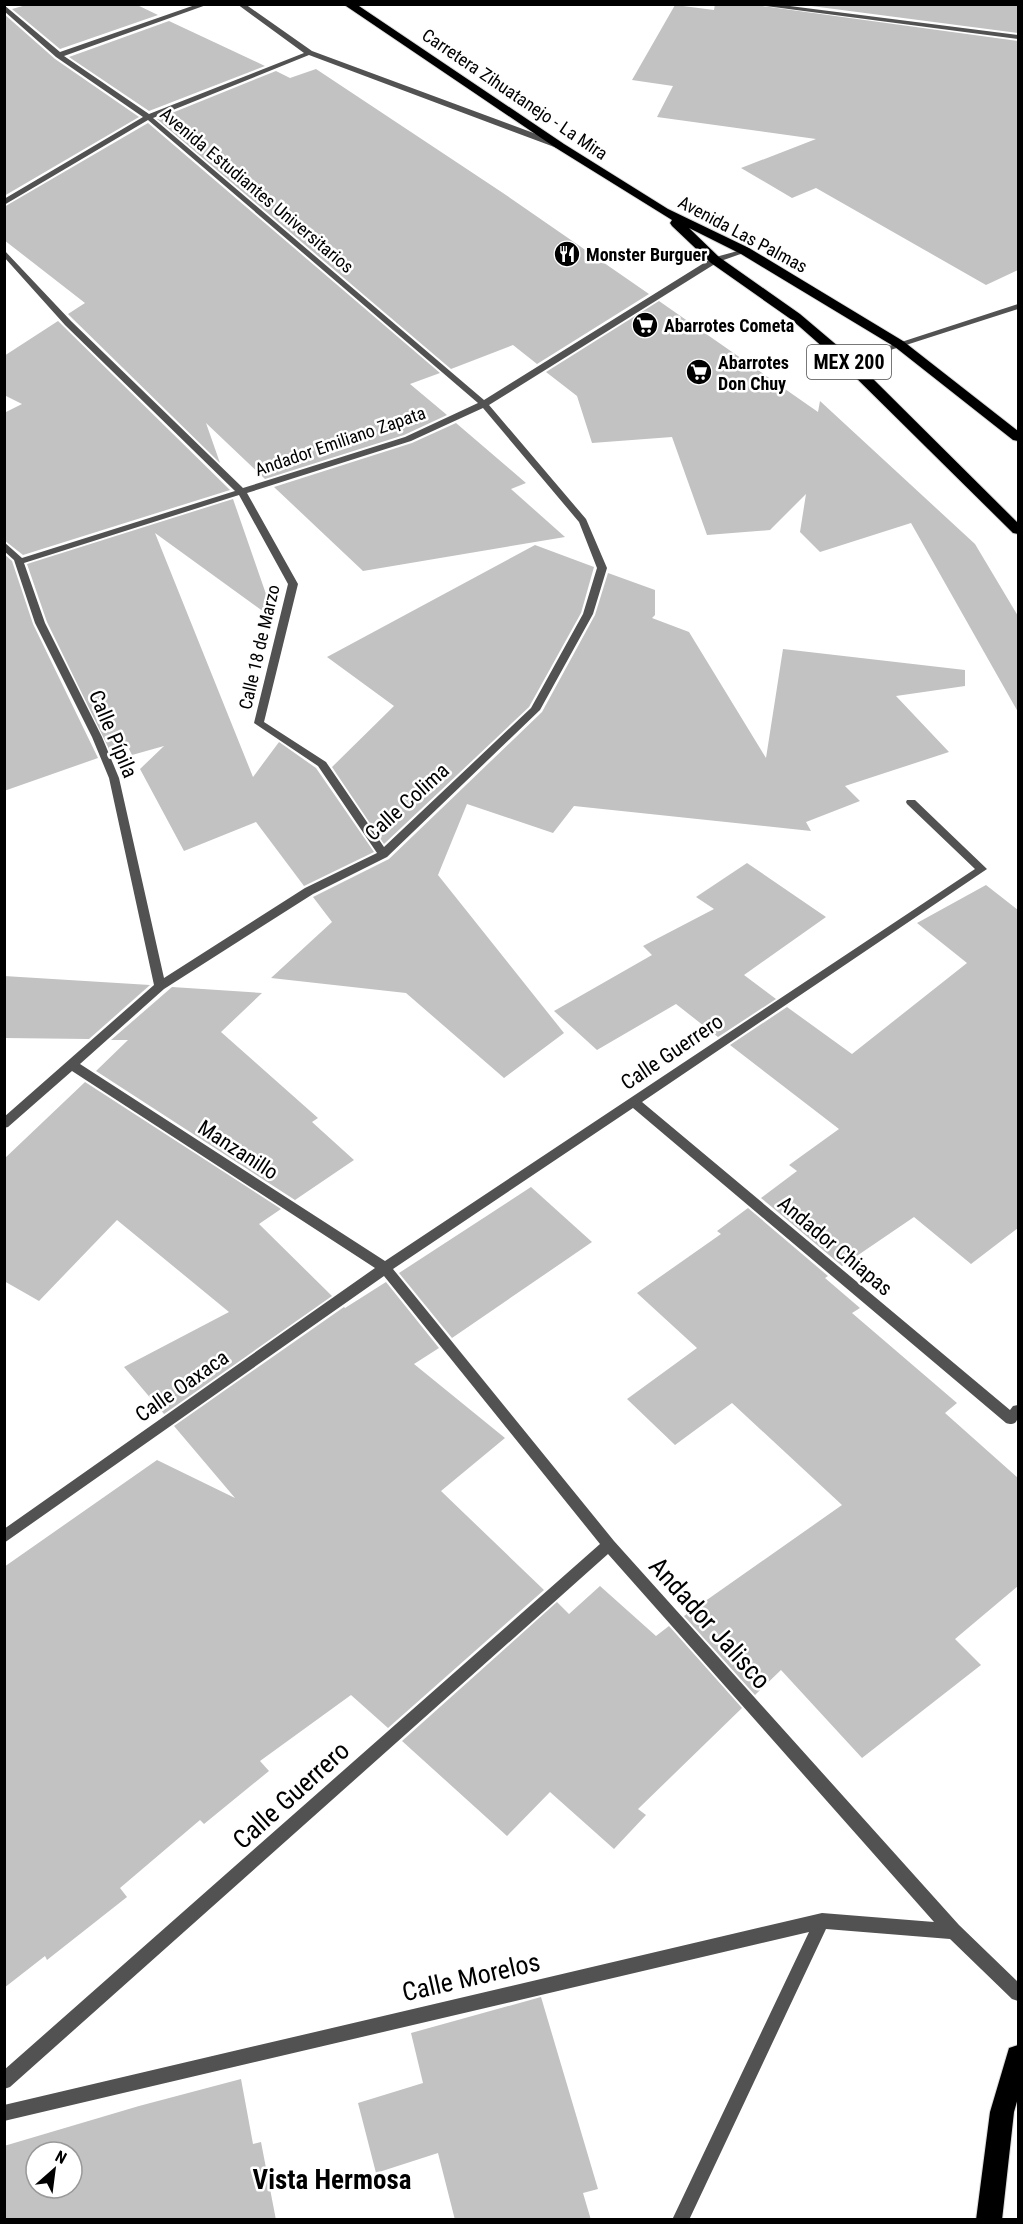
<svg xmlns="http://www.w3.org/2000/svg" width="1023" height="2224" font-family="'Roboto Condensed',sans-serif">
  <rect width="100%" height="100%" fill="#fff"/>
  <!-- building -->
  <g fill="#c2c2c2" fill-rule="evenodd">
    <polygon points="30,4 135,4 158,15 60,49 12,9"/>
    <polygon points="715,4 748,4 1018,41 1018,270 986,285 816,188 792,198 741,168 816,139 657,117 673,86 632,80 675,5 714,10"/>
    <polygon points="796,4 1018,4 1018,33"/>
    <polygon points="4,14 55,59 139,117 4,196"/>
    <polygon points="169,21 265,66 149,111 69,57"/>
    <polygon points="316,69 503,193 649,294 537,364 513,345 451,369 157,119 276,71 290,78"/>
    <polygon points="148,123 440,373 410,384 447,415 404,435 265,479 206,423 220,463 73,319 68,314 85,303 4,240 4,207"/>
    <polygon points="659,301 818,412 820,401 975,544 1018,616 1018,712 911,523 820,552 800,532 806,494 770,530 707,535 672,437 592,443 577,396 546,372"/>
    <polygon points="58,321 229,489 230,490 23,555 4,540 4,413 22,404 4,395 4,356"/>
    <polygon points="456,423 526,483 511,489 565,537 363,571 274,487 412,443"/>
    <polygon points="233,499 275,620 155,533 253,777 279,742 316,768 374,852 304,886 256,822 184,851 140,769 164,746 132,755 128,747 111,753 47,622 27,564"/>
    <polygon points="535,545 594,567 581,613 529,707 384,844 332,767 394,706 327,657"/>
    <polygon points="4,554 12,561 33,624 98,758 4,791"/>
    <polygon points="608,573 655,590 655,615 652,618 689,632 766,758 783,649 965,670 965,686 896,696 949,752 845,786 860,801 806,822 811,831 574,806 553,833 467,804 438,875 564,1033 504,1078 406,993 271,978 332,922 313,897 389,859 542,712 595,615"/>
    <polygon points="747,863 826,917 744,975 776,999 718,1037 676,1004 597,1050 554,1011 652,955 643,946 714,909 696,897"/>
    <polygon points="986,885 1018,910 1018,1228 971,1264 914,1217 842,1266 761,1198 797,1171 789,1165 839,1129 730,1045 787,1007 852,1054 967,963 917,923"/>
    <polygon points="4,976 150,985 89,1039 4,1038"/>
    <polygon points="172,987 262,993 221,1032 318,1118 312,1122 354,1160 295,1200 96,1071 128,1040 111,1040"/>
    <polygon points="85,1082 281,1209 259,1224 332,1296 164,1414 124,1367 229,1312 117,1220 39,1301 4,1281 4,1159"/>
    <polygon points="531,1187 592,1242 452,1338 399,1273"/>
    <polygon points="748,1208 828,1276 825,1278 860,1308 852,1313 957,1403 945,1413 1018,1478 1018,1586 955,1639 981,1665 862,1758 781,1670 755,1695 684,1616 842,1505 732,1403 675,1445 627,1399 697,1348 637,1293 721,1234 717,1231"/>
    <polygon points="386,1282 439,1348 414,1364 505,1438 441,1491 544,1590 388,1728 351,1695 260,1761 269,1771 204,1824 200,1820 120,1888 127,1897 47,1960 45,1956 4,1988 4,1567 157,1460 235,1498 174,1426 344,1307 345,1308"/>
    <polygon points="600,1586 656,1636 669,1626 742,1708 638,1809 646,1815 614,1849 550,1792 507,1836 402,1741 557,1602 569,1614"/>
    <polygon points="541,1997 598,2189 583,2193 591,2220 455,2220 438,2153 376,2173 358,2103 423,2083 411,2033"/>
    <path d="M241,2079L253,2144L261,2142L276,2220H4V2146L139,2106ZM36,2152H72V2188H36Z"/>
  </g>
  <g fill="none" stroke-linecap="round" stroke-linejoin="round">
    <!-- highway casing -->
    <g stroke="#dbdbdb" stroke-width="2">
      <g id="highway">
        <polygon points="343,4 356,4 564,144 668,209 749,248 903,341 1018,431 1018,441 1013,440 895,347 741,254 689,228 719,257 800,314 852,358 1018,523 1018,534 1013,533 842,364 792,320 711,263 672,226 670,223 672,220 556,148"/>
        <polygon points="1018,2045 1018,2098 1014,2112 1002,2220 976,2220 990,2112 1009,2048"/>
      </g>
    </g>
    <!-- street -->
    <g fill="#525252" fill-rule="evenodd">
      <path d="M198,4H209L64,56L149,114L304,53L237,4H245L312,51L563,144V148H557L309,55L153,118L484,400L712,258L745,249L749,251L718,262L489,405L586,519L607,568L593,614L540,710L387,857L313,894L164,989L80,1064L385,1261L975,869L907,804L906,802L907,800H915L987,869L642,1102L1010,1410L1013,1406L1018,1405C1018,1414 1020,1428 1006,1423L633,1108L393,1269L614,1541L959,1925L1018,1982V2001L1012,1999L950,1939L826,1929L689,2220H672L809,1932L4,2121V2105L822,1913L934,1922L608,1554L10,2087L4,2089V2070L600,1544L384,1276L4,1543V1529L375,1268L72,1071L8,1127L4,1128V1117L154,985L109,778L92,737L35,623L14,560L4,551V542L22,558L235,491L65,325L4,257V250L71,321L243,488L405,437L478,403L148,120L4,205V199L143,117L56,57L4,11V5L60,52ZM483,408L579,522L597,568L583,614L531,708L384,847L326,762L264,722L298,584L247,493L411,441ZM239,495L288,584L254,723L318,766L377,853L305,888L164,978L119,778L102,737L45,623L24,563Z"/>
      <polygon points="750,4 774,4 1018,35 1018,39"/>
      <polygon points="1018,304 1018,309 850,363 843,361"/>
    </g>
    <!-- highway -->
    <use href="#highway" fill="#000" fill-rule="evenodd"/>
  </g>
  <!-- icons -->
  <defs>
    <g id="restaurant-disc" transform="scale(1.35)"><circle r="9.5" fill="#000" stroke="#fff"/><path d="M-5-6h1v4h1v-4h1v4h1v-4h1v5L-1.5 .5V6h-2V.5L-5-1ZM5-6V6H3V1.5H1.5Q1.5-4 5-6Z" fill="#fff"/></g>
    <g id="supermarket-disc" transform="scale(1.35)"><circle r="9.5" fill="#000" stroke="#fff"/><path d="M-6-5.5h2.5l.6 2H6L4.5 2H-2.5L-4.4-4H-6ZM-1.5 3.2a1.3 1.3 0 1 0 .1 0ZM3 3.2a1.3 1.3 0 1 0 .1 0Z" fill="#fff"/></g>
  </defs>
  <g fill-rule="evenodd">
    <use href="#restaurant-disc" x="567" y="254"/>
    <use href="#supermarket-disc" x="645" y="325"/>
    <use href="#supermarket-disc" x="699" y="372"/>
  </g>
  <g text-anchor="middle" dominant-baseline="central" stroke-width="5" stroke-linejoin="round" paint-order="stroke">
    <!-- far-street labels -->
    <g font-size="18" fill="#000" stroke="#fff">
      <text transform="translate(515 94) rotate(34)">Carretera Zihuatanejo - La Mira</text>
      <text transform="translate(257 190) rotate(40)">Avenida Estudiantes Universitarios</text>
      <text transform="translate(743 234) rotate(28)">Avenida Las Palmas</text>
      <text transform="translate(340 441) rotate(-19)">Andador Emiliano Zapata</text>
      <text transform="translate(259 647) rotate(-77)">Calle 18 de Marzo</text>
    </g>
    <!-- far-poi labels -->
    <g font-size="18" font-weight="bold" fill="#000" stroke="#fff" text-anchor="start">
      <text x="586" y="254">Monster Burguer</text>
      <text x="664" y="325">Abarrotes Cometa</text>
      <text x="718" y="362">Abarrotes<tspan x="718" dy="21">Don Chuy</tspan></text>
    </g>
    <!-- shield labels -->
    <rect fill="#fff" stroke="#4c4c4c" stroke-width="1.5" x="807" y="345" width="84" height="34" rx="4.5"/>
    <g font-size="20" font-weight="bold" fill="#000">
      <text x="849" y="362">MEX 200</text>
    </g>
    <!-- street labels -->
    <g font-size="21" fill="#000" stroke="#fff">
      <text transform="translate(113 734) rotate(67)">Calle Pípila</text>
      <text transform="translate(407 802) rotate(-42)">Calle Colima</text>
      <text transform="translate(672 1052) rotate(-34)">Calle Guerrero</text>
      <text transform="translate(238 1150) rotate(33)">Manzanillo</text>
      <text transform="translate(835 1246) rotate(40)">Andador Chiapas</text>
      <text transform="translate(182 1386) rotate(-35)">Calle Oaxaca</text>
    </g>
    <!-- near-street labels -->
    <g font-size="26" fill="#000" stroke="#fff">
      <text transform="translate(710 1623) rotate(48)">Andador Jalisco</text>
      <text transform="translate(291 1795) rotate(-42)">Calle Guerrero</text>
      <text transform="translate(471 1977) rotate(-13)">Calle Morelos</text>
    </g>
    <!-- near-neighbourhood labels -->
    <g font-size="27" font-weight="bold" fill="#000" stroke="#fff">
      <text x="332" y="2180">Vista Hermosa</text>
    </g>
  </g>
  <!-- border -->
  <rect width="1023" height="2224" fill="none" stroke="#000000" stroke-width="12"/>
  <!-- north arrow -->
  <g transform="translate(54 2170) rotate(28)"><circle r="28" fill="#ffffff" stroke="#999999" stroke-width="1.5"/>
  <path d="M0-4.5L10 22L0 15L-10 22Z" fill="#000000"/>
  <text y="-9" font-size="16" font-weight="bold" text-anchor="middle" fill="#000000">N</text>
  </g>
</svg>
